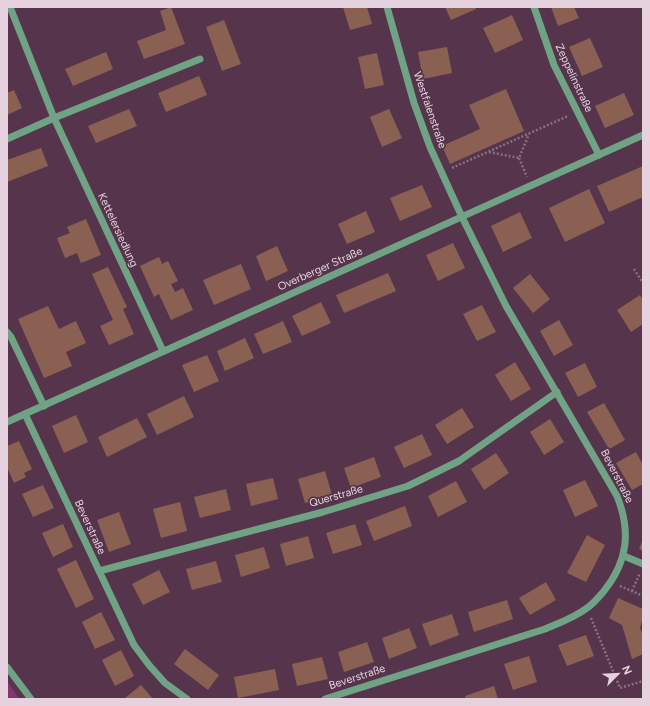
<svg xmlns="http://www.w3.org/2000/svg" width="650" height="706" font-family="Figtree,sans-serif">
  <rect width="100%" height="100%" fill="#56354c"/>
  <!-- green -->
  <polygon fill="#843570" points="7,681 8,682 19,699 7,699"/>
  <!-- building -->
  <g fill="#8a6053">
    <polygon points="171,7 185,44 144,59 137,41 166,30 160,11"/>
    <polygon points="343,7 367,7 372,24 350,30"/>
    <polygon points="445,7 475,7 476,9 451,20"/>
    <polygon points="551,7 574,7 579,18 558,26"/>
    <polygon points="512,15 523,40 495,53 483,28"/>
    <polygon points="224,20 241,64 222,71 206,27"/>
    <polygon points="590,38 603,67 582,76 569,47"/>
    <polygon points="447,47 452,73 423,79 418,52"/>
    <polygon points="106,52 113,69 73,86 65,69"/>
    <polygon points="377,53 384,85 365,89 358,57"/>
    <polygon points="199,76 207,95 166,112 158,93"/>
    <polygon points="506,89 524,131 450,164 442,146 480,129 469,105"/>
    <polygon points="14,90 22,108 7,115 7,93"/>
    <polygon points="624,93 634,115 605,128 595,106"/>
    <polygon points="129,109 137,126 96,143 88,126"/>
    <polygon points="389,109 402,138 382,147 370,117"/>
    <polygon points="41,148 48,166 7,182 7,160"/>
    <polygon points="643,166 643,197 609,212 597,186"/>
    <polygon points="422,185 432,207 400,221 390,198"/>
    <polygon points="589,189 605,223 565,242 549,208"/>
    <polygon points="366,211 375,232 347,244 338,224"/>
    <polygon points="520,212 532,238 503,252 491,226"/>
    <polygon points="86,219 101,255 81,263 77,253 65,258 57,238 70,233 67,227"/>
    <polygon points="453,243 465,268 438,281 426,255"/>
    <polygon points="277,246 288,271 266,281 256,256"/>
    <polygon points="159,257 162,264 168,261 178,281 171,284 175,292 183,288 193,310 171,320 159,294 154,297 140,266"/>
    <polygon points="241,264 251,289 214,305 203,280"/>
    <polygon points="108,267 127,307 123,309 134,334 109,345 100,326 113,320 92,274"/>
    <polygon points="388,273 396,291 344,313 336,295"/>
    <polygon points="530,274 550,299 533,313 513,288"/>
    <polygon points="640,295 643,300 643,324 631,332 617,310"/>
    <polygon points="321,302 331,323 302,336 292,316"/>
    <polygon points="482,305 496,332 477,341 463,314"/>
    <polygon points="48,306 59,329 76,321 86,343 66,352 72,366 44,378 18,319"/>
    <polygon points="559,320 573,345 554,356 540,331"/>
    <polygon points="283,321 292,342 263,354 254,334"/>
    <polygon points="245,338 254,358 225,371 217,351"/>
    <polygon points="207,355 219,381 194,392 182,365"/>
    <polygon points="515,362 531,389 511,401 495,375"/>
    <polygon points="585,363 597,387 578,397 565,373"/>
    <polygon points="184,396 194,417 157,435 147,414"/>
    <polygon points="604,403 625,440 609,449 587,412"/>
    <polygon points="462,408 474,427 447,444 435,425"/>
    <polygon points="76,415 88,442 64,453 52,426"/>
    <polygon points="137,418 147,437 107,457 98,437"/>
    <polygon points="550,419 564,442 544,455 530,432"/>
    <polygon points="422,434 432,455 404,468 394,447"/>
    <polygon points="19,441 32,469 24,473 26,477 14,483 7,467 7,446"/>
    <polygon points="636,452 643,465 643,484 632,490 616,463"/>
    <polygon points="496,453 509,473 484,490 471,469"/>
    <polygon points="374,457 381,477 351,488 344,468"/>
    <polygon points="325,471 332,495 305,503 298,479"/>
    <polygon points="273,478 278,499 251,506 246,484"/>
    <polygon points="585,480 598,506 575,517 563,490"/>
    <polygon points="456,481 467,502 438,517 428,496"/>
    <polygon points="43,485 54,508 33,517 22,494"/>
    <polygon points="226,489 231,510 200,518 194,497"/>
    <polygon points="180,502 187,531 161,538 153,509"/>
    <polygon points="405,506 412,526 374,541 366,521"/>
    <polygon points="119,512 131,544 109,552 97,520"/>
    <polygon points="63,524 73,547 53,557 42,533"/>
    <polygon points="355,524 362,545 333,554 326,533"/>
    <polygon points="587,535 605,545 586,582 567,573"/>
    <polygon points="308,536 314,558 286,566 280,544"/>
    <polygon points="643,539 643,551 639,549"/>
    <polygon points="264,547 270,568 241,577 235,555"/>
    <polygon points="76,560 94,599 76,608 57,569"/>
    <polygon points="216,561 222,582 192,590 186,569"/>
    <polygon points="159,570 170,592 143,605 132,584"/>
    <polygon points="546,582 556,600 530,615 519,598"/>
    <polygon points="618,598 643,609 643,617 640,628 643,636 643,654 632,659 622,625 609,618"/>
    <polygon points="507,600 513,619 474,632 468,612"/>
    <polygon points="101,612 115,640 95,649 82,622"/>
    <polygon points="452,614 459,635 430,646 422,624"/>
    <polygon points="409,628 417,648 389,659 382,638"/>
    <polygon points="586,635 594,656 567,666 558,645"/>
    <polygon points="367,642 374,662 344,672 338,652"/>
    <polygon points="185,649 219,675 208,690 174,664"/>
    <polygon points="121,650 134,676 115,686 102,660"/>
    <polygon points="529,656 537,682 513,690 504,664"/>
    <polygon points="322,657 328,679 297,686 292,664"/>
    <polygon points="275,669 279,690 238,698 234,677"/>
    <polygon points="141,685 153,699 126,699 125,698"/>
    <polygon points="494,686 498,699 466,699 465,696"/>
  </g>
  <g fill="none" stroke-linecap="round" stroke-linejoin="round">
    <!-- path -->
    <g stroke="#8a6e82" stroke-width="2.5" stroke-dasharray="2 2" stroke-linecap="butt">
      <polyline points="489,152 519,158 529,134"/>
      <polyline points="519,158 527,177"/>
      <polyline points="452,168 568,116"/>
      <polyline points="634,269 643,283"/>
      <polyline points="620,586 643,596"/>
      <polyline points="632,591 640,573"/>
      <polyline points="591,618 620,688 643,681"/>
    </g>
    <!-- minor -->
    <g stroke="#70a285" stroke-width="7">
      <polyline points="10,7 54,118 163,351"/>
      <polyline points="534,7 554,65 599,155"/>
      <polyline points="7,139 54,118 200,59"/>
      <polyline points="7,332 11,337 44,406"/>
      <polyline points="25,414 134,645 149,665 165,683 187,699"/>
      <polyline points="7,422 643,135"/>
      <polyline points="624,556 643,564"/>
      <polyline points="99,571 323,512 408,486 459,461 557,392"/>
      <polyline points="7,667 31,699"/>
      <path d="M325,699L545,629C559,623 574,618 587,608C593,604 599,597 604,591C628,561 631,531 617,496L506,306L462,217L430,147L414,103L387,7"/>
    </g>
  </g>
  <g text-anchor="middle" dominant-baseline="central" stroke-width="3.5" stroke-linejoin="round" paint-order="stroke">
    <!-- street labels -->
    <g font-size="11" fill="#e6d1df" stroke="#56354c">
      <text transform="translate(574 78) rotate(65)">Zeppelinstraße</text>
      <text transform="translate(430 110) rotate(71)">Westfalenstraße</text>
      <text transform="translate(118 230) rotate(65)">Kettelersiedlung</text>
      <text transform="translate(320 269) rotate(-24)">Overberger Straße</text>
      <text transform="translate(617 476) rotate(63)">Beverstraße</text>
      <text transform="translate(336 496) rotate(-16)">Querstraße</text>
      <text transform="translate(90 527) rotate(65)">Beverstraße</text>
      <text transform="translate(357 677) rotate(-18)">Beverstraße</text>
    </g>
  </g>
  <!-- border -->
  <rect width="650" height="706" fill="none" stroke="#e6d1df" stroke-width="16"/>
  <!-- north arrow -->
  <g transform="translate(618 674) rotate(66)" stroke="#56354c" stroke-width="3" paint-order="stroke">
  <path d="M0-3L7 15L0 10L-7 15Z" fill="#e6d1df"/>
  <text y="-6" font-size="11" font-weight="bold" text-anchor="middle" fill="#e6d1df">N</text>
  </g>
</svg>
